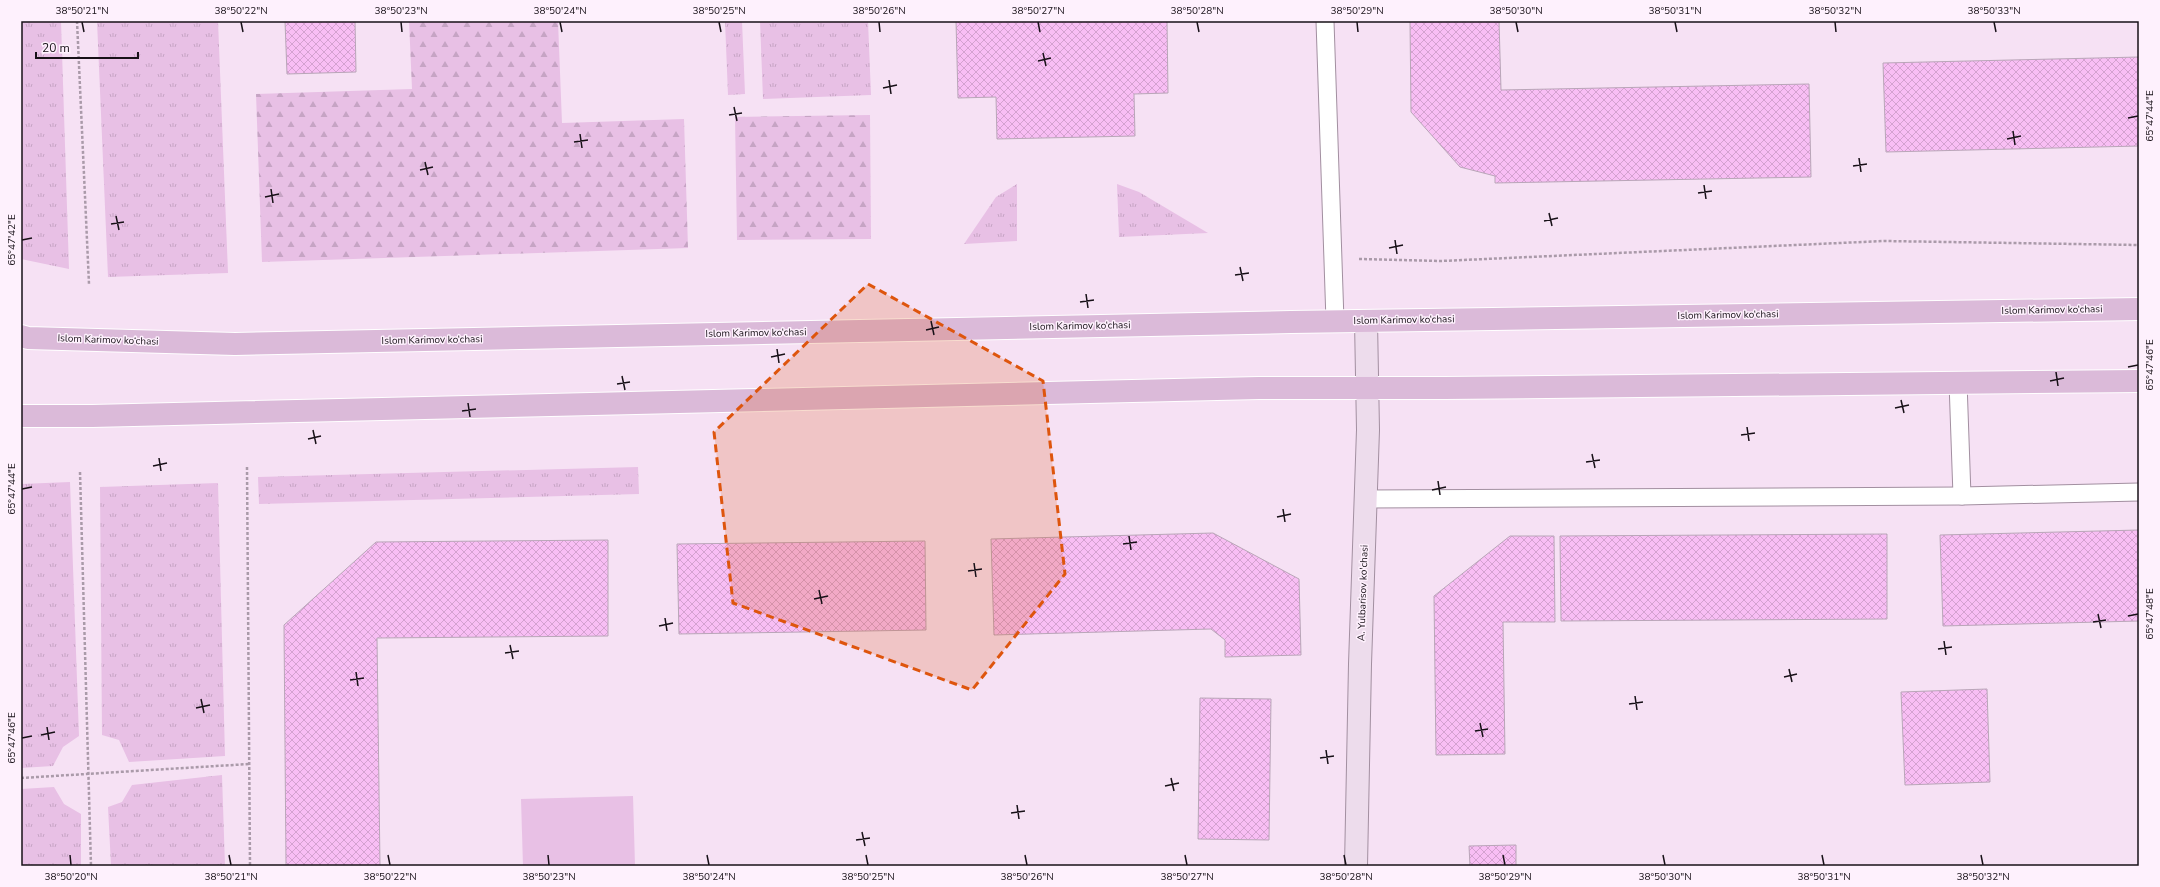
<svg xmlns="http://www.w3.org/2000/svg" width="2160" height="887" font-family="'Nunito Sans',sans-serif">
  <defs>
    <pattern id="grass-tufts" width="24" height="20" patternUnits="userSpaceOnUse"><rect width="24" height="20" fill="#e8c0e5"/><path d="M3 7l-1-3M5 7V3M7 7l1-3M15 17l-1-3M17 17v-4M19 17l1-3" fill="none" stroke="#c6a4c4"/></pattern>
    <pattern id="forest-firs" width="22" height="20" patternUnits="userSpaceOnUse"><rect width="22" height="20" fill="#e8c0e5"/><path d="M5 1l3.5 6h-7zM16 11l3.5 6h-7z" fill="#c6a4c4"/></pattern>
    <pattern id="building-cross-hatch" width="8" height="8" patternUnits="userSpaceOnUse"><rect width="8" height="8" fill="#f8bef4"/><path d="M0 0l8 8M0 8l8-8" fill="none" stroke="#d4a2d0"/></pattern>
  </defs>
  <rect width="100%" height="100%" fill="#f6e1f4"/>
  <!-- grass -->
  <g fill="url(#grass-tufts)">
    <polygon points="21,21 61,21 69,269 21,259"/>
    <polygon points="97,21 218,21 228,273 108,277"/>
    <polygon points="725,21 742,21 745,94 728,95"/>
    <polygon points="760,21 868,21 871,95 763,99"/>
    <polygon points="1017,184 1017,241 964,244 996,197"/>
    <polygon points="1117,184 1139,192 1208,233 1119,237"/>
    <polygon points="638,467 639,494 259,504 258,477"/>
    <polygon points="70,482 79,736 63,747 53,766 21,768 21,484"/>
    <polygon points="218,483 225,756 129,762 119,740 102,735 100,487"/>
    <polygon points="222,775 225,866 111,866 108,807 122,802 132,785"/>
    <polygon points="54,787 64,804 81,814 81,866 21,866 21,789"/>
  </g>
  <!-- forest -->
  <g fill="url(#forest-firs)">
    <polygon points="409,21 558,21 562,123 684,119 688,248 262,262 256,94 412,89"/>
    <polygon points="870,115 871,239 737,240 735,117"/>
  </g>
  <!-- pitch -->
  <polygon fill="#e8c0e5" points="633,796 635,866 523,866 521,799"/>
  <!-- building -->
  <g fill="url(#building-cross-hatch)" stroke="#b9a6b8">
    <polygon points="285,21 355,21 356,72 287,74"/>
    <polygon points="956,21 1167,21 1168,93 1134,94 1135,136 997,139 996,97 958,98"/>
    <polygon points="1410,21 1499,21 1501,90 1809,84 1811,177 1495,183 1495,176 1460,167 1411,112"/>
    <polygon points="2139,57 2139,146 1886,152 1883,63"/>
    <polygon points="2139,530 2139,621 1943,626 1940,535"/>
    <polygon points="1213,533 1299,579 1301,655 1225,657 1225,640 1211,629 994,635 991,539"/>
    <polygon points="1887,534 1887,619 1561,621 1560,536"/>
    <polygon points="1510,536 1554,536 1555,622 1503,622 1505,754 1436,755 1434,596"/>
    <polygon points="608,540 608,636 377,638 380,866 286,866 284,625 376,542"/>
    <polygon points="925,541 926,630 679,634 677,544"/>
    <polygon points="1987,689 1990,782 1905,785 1901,692"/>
    <polygon points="1200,698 1271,699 1269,840 1198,839"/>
    <polygon points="1516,845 1516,866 1470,866 1469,846"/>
  </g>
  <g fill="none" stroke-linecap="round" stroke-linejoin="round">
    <!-- lane casing -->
    <g stroke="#a28fa0" stroke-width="19">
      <g id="lane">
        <polyline points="1325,21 1335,321"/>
        <polyline points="1958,382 1962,496"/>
        <polyline points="1367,499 1962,496 2139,492"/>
      </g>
    </g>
    <!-- secondary casing -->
    <g stroke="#a28fa0" stroke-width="24">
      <polyline id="secondary" points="1356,866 1360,664 1368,430 1366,321"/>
    </g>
    <!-- primary casing -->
    <g stroke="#fff" stroke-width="24">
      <g id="primary">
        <polyline points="21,336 28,338 235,344 1291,322 2139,309"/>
        <polyline points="21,416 92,416 1259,388 1444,388 2139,381"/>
      </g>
    </g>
    <!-- path -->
    <g stroke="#aa9aa9" stroke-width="2.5" stroke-dasharray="3 2" stroke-linecap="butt">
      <polyline points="77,21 89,284"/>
      <polyline points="1359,259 1441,261 1884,241 2139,245"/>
      <polyline points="247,467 250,866"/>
      <polyline points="80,472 91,866"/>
      <polyline points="21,778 249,764"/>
    </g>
    <!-- lane -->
    <use href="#lane" stroke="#fff" stroke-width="17"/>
    <!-- secondary -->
    <use href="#secondary" stroke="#eddcec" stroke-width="22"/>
    <!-- primary -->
    <use href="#primary" stroke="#dbbad9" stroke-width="22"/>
  </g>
  <!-- marked area -->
  <path fill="#de550d" fill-opacity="0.2" stroke="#de550d" stroke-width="3" stroke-dasharray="8 5" stroke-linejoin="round" d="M868,284L1043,381L1065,574L972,690L733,603L714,432Z"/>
  <!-- ticks -->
  <path fill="none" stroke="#171017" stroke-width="1.5" d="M82,22L84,32M241,22L243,32M401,22L402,32M560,22L562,32M719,22L721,32M879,22L880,32M1038,22L1040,32M1197,22L1199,32M1357,22L1358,32M1516,22L1518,32M1675,22L1677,32M1835,22L1836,32M1994,22L1996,32M1043,53L1046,66M1038,61L1051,58M889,80L891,94M883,88L897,85M734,107L737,121M729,115L742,113M2128,118L2138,116M2013,131L2015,145M580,134L582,148M2007,139L2021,136M574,142L588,140M1859,158L1861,172M425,162L428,175M1853,166L1867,164M420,170L433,167M1704,185L1706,199M271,189L273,203M1698,193L1712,191M265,197L279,194M1549,213L1552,226M116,216L119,230M1544,221L1558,218M111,224L124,222M22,240L32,238M1395,240L1397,254M1389,248L1403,245M1240,267L1243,281M1235,275L1249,273M1086,294L1088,308M1080,302L1094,300M931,321L934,335M926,330L939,327M777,349L779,363M771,357L785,354M2128,367L2138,365M2056,372L2058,386M622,376L625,390M2050,381L2064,378M617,384L630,382M1901,400L1904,413M468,403L470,417M1895,408L1909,405M462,411L476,409M1747,427L1749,441M313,430L316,444M1741,435L1755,433M308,439L321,436M1592,454L1595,468M159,458L161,471M1586,462L1600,460M153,466L167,463M1438,481L1440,495M22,489L32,487M1432,490L1446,487M1283,509L1285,522M1277,517L1291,514M1129,536L1131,550M1123,544L1137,542M974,563L976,577M968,571L982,569M819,590L822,604M814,599L828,596M2098,614L2101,628M2128,616L2138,614M665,618L667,631M2093,622L2106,620M659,626L673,623M1944,641L1946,655M510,645L513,659M1938,649L1952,647M505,653L519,651M1789,669L1792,682M356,672L358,686M1784,677L1797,674M350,680L364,678M1635,696L1637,710M201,699L204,713M1629,704L1643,702M196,708L210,705M1480,723L1483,737M47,727L49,740M1475,731L1488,729M41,735L55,732M22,738L32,736M1326,750L1328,764M1320,758L1334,756M1171,778L1174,791M1165,786L1179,783M1017,805L1019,819M1011,813L1025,811M862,832L865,846M856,840L870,838M70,855L71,865M229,855L231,865M388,855L390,865M548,855L549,865M707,855L709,865M866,855L868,865M1025,855L1027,865M1185,855L1187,865M1344,855L1346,865M1503,855L1505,865M1663,855L1665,865M1822,855L1824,865M1981,855L1983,865"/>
  <g text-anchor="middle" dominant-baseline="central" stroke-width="3" stroke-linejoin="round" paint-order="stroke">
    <!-- street labels -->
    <g font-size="10" fill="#171017" stroke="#fef1fd">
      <text transform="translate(2052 310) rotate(-1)">Islom Karimov ko‘chasi</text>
      <text transform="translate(1728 315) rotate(-1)">Islom Karimov ko‘chasi</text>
      <text transform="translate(1404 320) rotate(-1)">Islom Karimov ko‘chasi</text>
      <text transform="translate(1080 326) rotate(-1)">Islom Karimov ko‘chasi</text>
      <text transform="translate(756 333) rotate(-1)">Islom Karimov ko‘chasi</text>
      <text transform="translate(108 340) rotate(2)">Islom Karimov ko‘chasi</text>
      <text transform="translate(432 340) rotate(-1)">Islom Karimov ko‘chasi</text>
      <text transform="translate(1363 593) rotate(-88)">A. Yulbarisov ko'chasi</text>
    </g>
  </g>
  <!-- border -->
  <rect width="2160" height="887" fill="none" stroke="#fef1fd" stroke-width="44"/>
  <!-- scale -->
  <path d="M36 52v6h102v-6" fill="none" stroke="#171017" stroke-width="2"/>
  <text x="42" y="52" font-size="12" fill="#171017" stroke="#fef1fd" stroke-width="3" paint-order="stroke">20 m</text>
  <rect x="22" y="22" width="2116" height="843" fill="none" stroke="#171017" stroke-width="1.5"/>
  <g font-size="10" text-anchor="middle" fill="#171017">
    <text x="82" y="14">38°50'21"N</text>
    <text x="241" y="14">38°50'22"N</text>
    <text x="401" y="14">38°50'23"N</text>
    <text x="560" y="14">38°50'24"N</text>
    <text x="719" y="14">38°50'25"N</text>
    <text x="879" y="14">38°50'26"N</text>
    <text x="1038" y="14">38°50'27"N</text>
    <text x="1197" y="14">38°50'28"N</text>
    <text x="1357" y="14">38°50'29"N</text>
    <text x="1516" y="14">38°50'30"N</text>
    <text x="1675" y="14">38°50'31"N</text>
    <text x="1835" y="14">38°50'32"N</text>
    <text x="1994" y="14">38°50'33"N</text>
    <text transform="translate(2149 116) rotate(-90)" y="4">65°47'44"E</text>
    <text transform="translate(11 240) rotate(-90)" y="4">65°47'42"E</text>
    <text transform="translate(2149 365) rotate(-90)" y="4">65°47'46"E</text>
    <text transform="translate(11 489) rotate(-90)" y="4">65°47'44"E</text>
    <text transform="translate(2149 614) rotate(-90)" y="4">65°47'48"E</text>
    <text transform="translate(11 738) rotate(-90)" y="4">65°47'46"E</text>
    <text x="71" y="880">38°50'20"N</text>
    <text x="231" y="880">38°50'21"N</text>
    <text x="390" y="880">38°50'22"N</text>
    <text x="549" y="880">38°50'23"N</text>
    <text x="709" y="880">38°50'24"N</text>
    <text x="868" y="880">38°50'25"N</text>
    <text x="1027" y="880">38°50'26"N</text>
    <text x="1187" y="880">38°50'27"N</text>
    <text x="1346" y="880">38°50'28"N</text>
    <text x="1505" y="880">38°50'29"N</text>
    <text x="1665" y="880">38°50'30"N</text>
    <text x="1824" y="880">38°50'31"N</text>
    <text x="1983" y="880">38°50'32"N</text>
  </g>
</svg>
